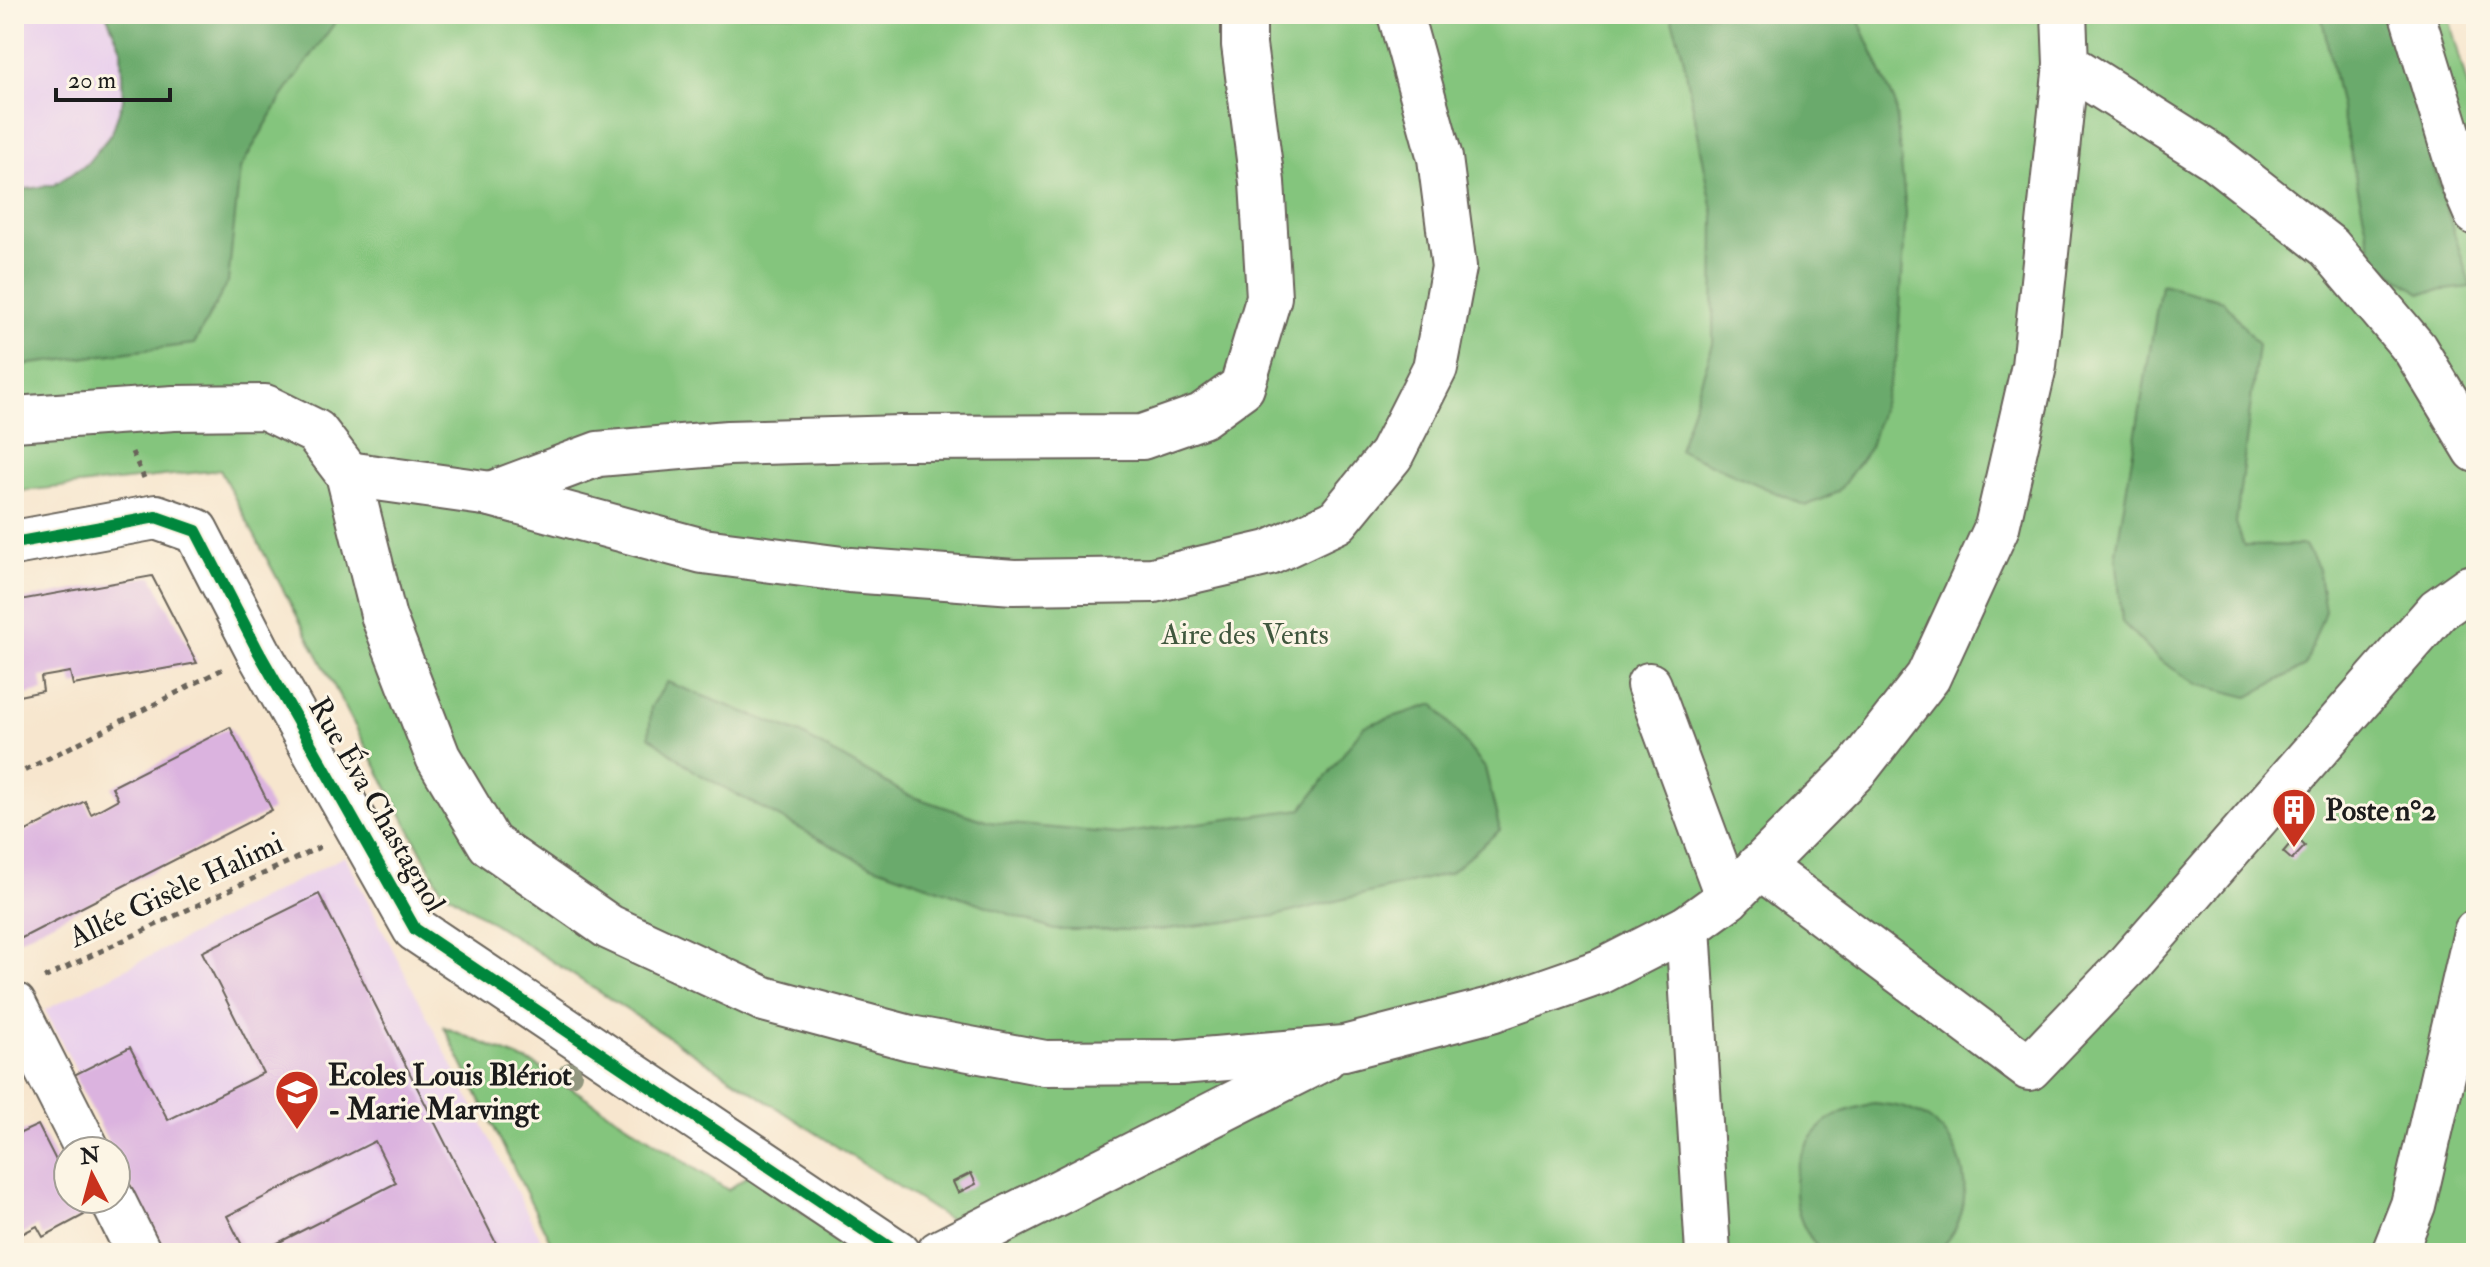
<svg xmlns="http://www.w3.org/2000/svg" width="2490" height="1267" font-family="'IM FELL Double Pica',serif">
  <rect width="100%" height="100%" fill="#fcf5e5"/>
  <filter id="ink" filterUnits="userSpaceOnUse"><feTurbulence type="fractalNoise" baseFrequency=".0125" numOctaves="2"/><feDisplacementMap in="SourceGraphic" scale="16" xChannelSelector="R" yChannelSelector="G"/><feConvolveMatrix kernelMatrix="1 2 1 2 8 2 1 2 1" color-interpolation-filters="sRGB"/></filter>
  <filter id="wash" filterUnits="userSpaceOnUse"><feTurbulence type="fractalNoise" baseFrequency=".006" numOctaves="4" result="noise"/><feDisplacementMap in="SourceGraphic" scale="32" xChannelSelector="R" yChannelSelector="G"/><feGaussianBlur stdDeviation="1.8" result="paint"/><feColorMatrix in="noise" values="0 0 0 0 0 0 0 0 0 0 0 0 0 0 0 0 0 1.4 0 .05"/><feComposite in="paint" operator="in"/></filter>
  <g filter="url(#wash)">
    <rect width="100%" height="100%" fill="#f7e6ce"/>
    <!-- built -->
    <g fill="#ead1ec">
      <polygon points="14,14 106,14 121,48 123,100 112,133 88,164 54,185 14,191"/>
      <polygon points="345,856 548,1253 170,1253 45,1010"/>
    </g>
    <!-- green -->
    <g fill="#84c57d" stroke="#50704c" stroke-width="2">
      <polygon points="106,14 2448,14 2476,118 2476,1253 1014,1253 948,1219 441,889 220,470 14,492 14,191 54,185 87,164 112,133 123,100 121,48"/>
      <polygon points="444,1027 536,1065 728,1190 749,1175 861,1253 556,1253"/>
    </g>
    <!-- forest -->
    <g fill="#6baa6c" stroke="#446344" stroke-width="2">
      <polygon points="106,14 341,14 282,97 240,169 228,282 194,344 14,366 14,191 54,185 87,164 112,133 123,100 121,48"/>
      <polygon points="1670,14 1856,14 1895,103 1906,213 1897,356 1870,447 1838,492 1806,506 1679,450 1713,344 1714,216 1682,51"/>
      <polygon points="2321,14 2386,14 2471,287 2420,293 2373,259"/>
      <polygon points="2161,284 2223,300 2258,345 2236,523 2244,546 2305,545 2318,569 2325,611 2305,666 2248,697 2197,684 2158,659 2122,622 2116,552"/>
      <polygon points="667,682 799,733 908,795 989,822 1118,834 1302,809 1364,726 1434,704 1485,768 1500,830 1450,873 1275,916 1162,930 1054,930 860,861 697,773 649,736 651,707"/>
      <path d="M1874,1103C1893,1105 1910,1107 1927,1118C1973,1147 1978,1220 1935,1253H1824C1786,1219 1785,1161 1822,1126C1836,1112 1855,1108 1874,1103Z"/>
    </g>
    <g id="blocks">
      <!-- building -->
      <g fill="#dbb3df">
        <polygon points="152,576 197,663 73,685 70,672 41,677 43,691 14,697 14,601"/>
        <polygon points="230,727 272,810 14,942 14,837 85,801 91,814 118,799 112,787"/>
        <polygon points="2296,837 2305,846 2292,860 2283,852"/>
        <polygon points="319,894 501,1253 258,1253 396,1183 375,1141 227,1216 246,1253 164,1253 116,1158 116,1151 113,1151 74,1075 130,1047 168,1120 263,1073 202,952"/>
        <polygon points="38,1125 68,1184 68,1199 76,1199 84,1215 43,1237 37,1226 14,1238 14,1136"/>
        <polygon points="971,1173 976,1184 958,1193 953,1182"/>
      </g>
    </g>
  </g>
  <g filter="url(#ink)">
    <use href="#blocks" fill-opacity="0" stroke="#69635a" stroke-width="2"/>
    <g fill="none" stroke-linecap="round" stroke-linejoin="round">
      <!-- minor casing -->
      <g stroke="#69635a" stroke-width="48">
        <g id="minor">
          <polyline points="2412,14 2464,185 2476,213"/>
          <polyline points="2066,64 2215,158 2329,247 2415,349 2476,450"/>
          <polyline points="14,419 174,408 265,407 316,432 348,474 384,618 438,757 490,844 609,927 764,999 910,1038 1045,1063 1180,1062 1344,1048 1491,1010 1600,972 1688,927 1728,898 1858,767 1928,677 1997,527 2034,366 2066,64 2064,14"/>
          <polyline points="348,474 491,494 703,551 850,570 1014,582 1153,580 1269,553 1337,521 1391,455 1435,368 1454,267 1440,158 1400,14"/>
          <polyline points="491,494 598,454 728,443 901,438 1142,437 1202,416 1242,387 1269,297 1262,182 1244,45 1244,14"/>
          <polyline points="14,543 156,517 196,531 258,651 415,929 898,1253"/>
          <polyline points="1649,685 1728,898"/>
          <polyline points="1759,866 2029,1068 2126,967 2438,610 2469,588 2476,587"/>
          <polyline points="1688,927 1708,1253"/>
          <polyline points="14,1005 88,1151"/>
          <polyline points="112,1199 139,1253"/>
          <polyline points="939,1253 1324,1058"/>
          <polyline points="2394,1253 2413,1205 2476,932"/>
        </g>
      </g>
      <!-- path -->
      <g stroke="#69635a" stroke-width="5" stroke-dasharray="6 6" stroke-linecap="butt">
        <polyline points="132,452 144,478"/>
        <polyline points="14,776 223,669"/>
        <polyline points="44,978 324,845"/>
      </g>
      <!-- minor -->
      <use href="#minor" stroke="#fff" stroke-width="44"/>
      <!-- cycleway casing -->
      <g stroke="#fcf5e5" stroke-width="17">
        <polyline id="cycleway" points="14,543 156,517 196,531 258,651 415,929 898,1253"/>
      </g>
      <!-- cycleway -->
      <use href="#cycleway" stroke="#00873e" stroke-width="12"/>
    </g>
    <!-- trees -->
    <circle fill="#92977f" cx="570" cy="1074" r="12"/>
  </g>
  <!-- icons -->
  <defs>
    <g id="building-pin" transform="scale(2.3)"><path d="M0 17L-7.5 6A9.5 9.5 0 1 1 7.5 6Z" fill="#c8321e" stroke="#fcf5e5"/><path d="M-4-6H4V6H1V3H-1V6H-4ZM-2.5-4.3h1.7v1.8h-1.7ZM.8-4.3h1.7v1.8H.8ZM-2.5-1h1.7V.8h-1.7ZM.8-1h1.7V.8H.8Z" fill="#fff"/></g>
    <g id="school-pin" transform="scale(2.3)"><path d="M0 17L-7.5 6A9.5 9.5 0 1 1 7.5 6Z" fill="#c8321e" stroke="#fcf5e5"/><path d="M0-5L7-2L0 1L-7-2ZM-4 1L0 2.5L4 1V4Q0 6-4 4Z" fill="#fff"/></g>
  </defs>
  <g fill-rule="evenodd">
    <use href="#building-pin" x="2294" y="810"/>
    <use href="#school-pin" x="297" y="1092"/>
  </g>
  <g text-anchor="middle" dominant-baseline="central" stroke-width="6" stroke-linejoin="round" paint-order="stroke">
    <!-- park labels -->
    <g font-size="30" fill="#40573e" stroke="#fcf5e5">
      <text x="1245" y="634">Aire des Vents</text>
    </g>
    <!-- street labels -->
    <g font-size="30" fill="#1c1c1c" stroke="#fcf5e5">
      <text transform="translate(377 805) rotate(60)">Rue Éva Chastagnol</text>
      <text transform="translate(176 890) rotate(-25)">Allée Gisèle Halimi</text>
    </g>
    <!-- poi labels -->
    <g font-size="30" font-weight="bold" fill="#1c1c1c" stroke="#fcf5e5" text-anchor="start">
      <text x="2325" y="810">Poste n°2</text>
      <text x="328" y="1075">Ecoles Louis Blériot<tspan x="328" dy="34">- Marie Marvingt</tspan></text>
    </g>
  </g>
  <!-- margin -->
  <rect width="2490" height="1267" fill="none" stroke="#fcf5e5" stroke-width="48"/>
  <!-- north arrow -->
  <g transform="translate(92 1175) rotate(354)"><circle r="38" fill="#fcf5e5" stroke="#a29e95" stroke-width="2"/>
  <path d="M0-6L14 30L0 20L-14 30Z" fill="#c8321e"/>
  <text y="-12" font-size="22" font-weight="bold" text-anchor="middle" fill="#1c1c1c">N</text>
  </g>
  <!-- scale -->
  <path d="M56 88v12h114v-12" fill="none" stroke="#1c1c1c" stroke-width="4"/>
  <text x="68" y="88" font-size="24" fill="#1c1c1c" stroke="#fcf5e5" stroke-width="6" paint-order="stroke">20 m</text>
</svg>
